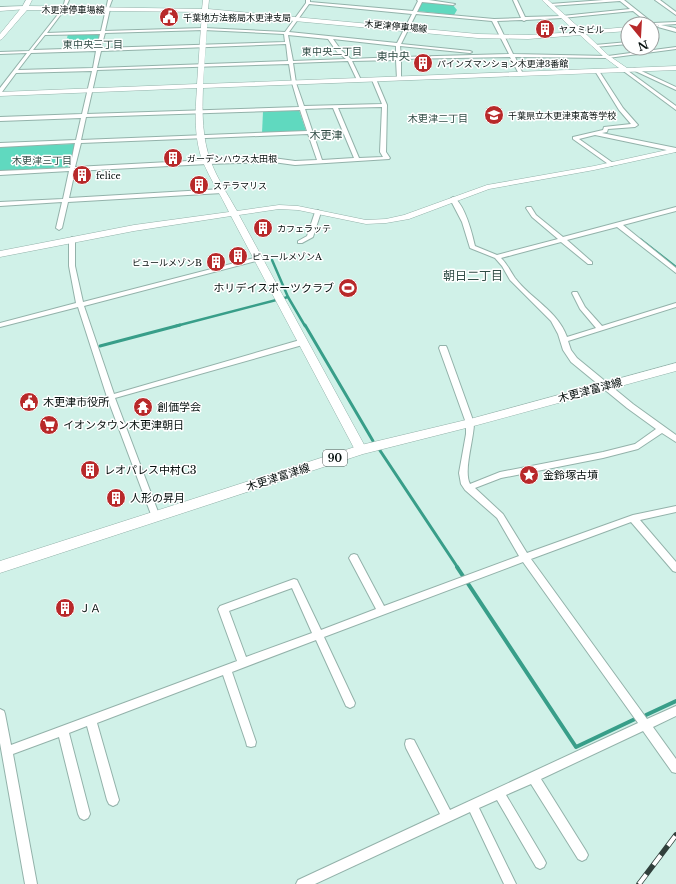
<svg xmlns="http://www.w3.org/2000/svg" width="676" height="884" font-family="'Libre Baskerville','Noto Sans JP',serif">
  <rect width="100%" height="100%" fill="#d0f1e8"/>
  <!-- green -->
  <g fill="#60d9bf">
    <polygon points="422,1 452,4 457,10 454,15 417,11"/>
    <polygon points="101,33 97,49 64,50 68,34"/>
    <polygon points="299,110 306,131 262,133 263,112"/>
    <polygon points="73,144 75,144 70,166 66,167 0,171 0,147"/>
  </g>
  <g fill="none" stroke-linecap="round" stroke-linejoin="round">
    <!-- stream-far2 -->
    <g stroke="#389e89" stroke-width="2.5">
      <polyline points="640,239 676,267"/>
      <polyline points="272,260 288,297 305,326"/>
      <polyline points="176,326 288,297"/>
    </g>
    <!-- stream-far1 -->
    <g stroke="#389e89" stroke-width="3">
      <polyline points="305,325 373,441"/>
      <polyline points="100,346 180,325"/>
      <polyline points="379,449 458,568"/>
    </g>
    <!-- stream -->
    <g stroke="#389e89" stroke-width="4">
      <polyline points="457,567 576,747 635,719"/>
      <polyline points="646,715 676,701"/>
    </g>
    <!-- street casing -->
    <g stroke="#93b2aa" stroke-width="2">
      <g id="street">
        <path d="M65,0H69L65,9L47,33L101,31L108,0H112L109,8L110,9L105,31L204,28L285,32L306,3V0H310V2L413,11L418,1L417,0H429L455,4L453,5L422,2L417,12L494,19L521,18L513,0H517L525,17L562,16L630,9L620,1L550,6L548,5L550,4L604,0H624L653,23L676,22V24L661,25L675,28L676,29V32L658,27L659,25L649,24L633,11L562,18L526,20L524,21L522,20L497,21L513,54L608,56L676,47V49L608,58L515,57L523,74L521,75L519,74L510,57L401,59V79L399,80L397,79L396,60L352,61L361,80L359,81L357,80L348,61L293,63L296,83L304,106L382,104L372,80L376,79L387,105L386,152L390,158L389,159L295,165L273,162L207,164L75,171L69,198L222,189L225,191L222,193L68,202L62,228L59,230L56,228L62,202L0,206V202L63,199L69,171L0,175V171L70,168L75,143L0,147V143L76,140L81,118L0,121V117L82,114L92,71L16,73L2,92H0V88L27,53L0,54V52L29,51L63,8ZM309,4L412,14L397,43L289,32ZM416,14L492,21L509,54L401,57L400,46L470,53L472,52L470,51L401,44ZM204,30L284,34L285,42L101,48L105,33ZM100,34L97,48L33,50L45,35ZM288,35L328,39L337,52L346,59L293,61ZM333,39L396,46V57L351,59L341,50ZM286,44L288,61L97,68L101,51ZM96,51L93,68L18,70L31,53ZM289,64L292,83L299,107L87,114L97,70ZM382,107L380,152L383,157L359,158L338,108ZM333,108L354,158L322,160L305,109ZM300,110L307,131L81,140L86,117ZM308,134L317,160L295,161L273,158L207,160L75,167L81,143Z"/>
        <polygon points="655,0 660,0 676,12 676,15"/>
        <polygon points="628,42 628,44 595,47 593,46 595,45"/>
        <polygon points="624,68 676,106 676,110 622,70 622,69"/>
        <polygon points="635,68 676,87 676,90 633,70 633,69"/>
        <polygon points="597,70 599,71 623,108 638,125 635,127 608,129 607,132 602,133 676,148 676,152 595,135 579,139 613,163 613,165 611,166 573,139 573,137 603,130 604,127 631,124 619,110 595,71"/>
        <path d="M453,197C465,204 472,233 475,246L497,255L558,239L532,217L526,208L527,207H531L536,215L563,237L676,207V211L623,225L676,268V273L617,227L567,240L592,262V264H588L561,242L501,258C508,265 510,271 515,278C531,299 558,311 567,337L596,328L580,309L572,293L573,292H577L585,307L602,326L676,303V307L568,341L571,350L577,358L633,404L676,435V442L662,433L638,449L603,458L501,478L475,488L503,514L527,553L633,515L676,506V512L640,520L676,562V572L673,571L631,522L531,559L647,719L676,706V716L653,727L676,759V773L672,772L643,731L541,779L586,851L588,855L586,859L582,861L578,859L531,784L506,795L544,859L546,863L544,867L540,869L536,867L497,800L479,808L516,884H504L470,812L315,884H296L298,880L440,814L406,748L405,744L406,740L410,739L414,740L450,810L638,723L523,562L324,637L355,703L354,706L350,708L346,706L316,640L232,672L256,742L255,746L251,747L247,746L246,742L223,675L97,723L119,800L117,804L113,806L109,804L107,800L87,726L69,733L90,814L88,818L84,820L80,818L78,814L59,737L13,754L37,884H25L0,743V709L4,711L5,714L11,745L237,661L218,609L220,606L294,579L297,580L321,630L376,609L349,558L351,555L354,554L357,555L384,606L519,556L497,518L465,490L461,484L459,473L466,434V423L439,348L440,346H446L447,348L474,423C474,439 463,471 470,484L500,472L603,452L635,444L656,429L627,408L571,362L563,350L558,334L551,321L510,280L502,266L495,258L470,248L462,222L450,199ZM292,588L312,633L246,657L229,611Z"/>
        <polygon points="318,210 321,212 313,237 302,243 298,243 298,241 307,236 315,212"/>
        <polygon points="72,237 75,239 75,266 83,302 258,257 261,259 260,260 84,306 114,394 300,340 303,340 307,342 306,344 115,398 160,517 159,519 153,519 152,517 107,397 78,307 0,327 0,323 76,303 69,266 69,239"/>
      </g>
    </g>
    <!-- secondary casing -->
    <g stroke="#93b2aa" stroke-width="1">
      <g id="secondary">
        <path d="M26,0H32L29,6L202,9L203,0H209L208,9L478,34L528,35L576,32L542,0H548L583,31L628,27V31L586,34L608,55L627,68L676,66V70L203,88C202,112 202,139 211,162C217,178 228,195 237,211L279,205L298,206L366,220L386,219L404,215L487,185L594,166L676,148V152L594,170L489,189L409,219L386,223L366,224L298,210L279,209L239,215L367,450L365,453H357L355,450L231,216L134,231L0,257V251L134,225L229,212C221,195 210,179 203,162C194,140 195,112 197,88L0,96V92L197,84L202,12L27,10L2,39L0,40V34L22,7ZM208,13L478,38L528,39L580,35L604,57L619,68L203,84Z"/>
        <polygon points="652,24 658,25 659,26 652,28"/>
      </g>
    </g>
    <!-- primary casing -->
    <g stroke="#93b2aa" stroke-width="1">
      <g id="primary">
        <polygon points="25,6 27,7 27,9 0,11 0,7"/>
        <polygon points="676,363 676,371 470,427 363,454 0,573 0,561 361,445 470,419"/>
      </g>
    </g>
    <!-- street -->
    <use href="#street" fill="#fff" fill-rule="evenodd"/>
    <!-- secondary -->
    <use href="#secondary" fill="#fff" fill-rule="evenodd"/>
    <!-- primary -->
    <use href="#primary" fill="#fff" fill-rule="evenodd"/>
    <!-- rail casing -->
    <g stroke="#31403c" stroke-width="5.5">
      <polyline id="rail" points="639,884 676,835"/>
    </g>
    <!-- rail -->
    <use href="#rail" stroke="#fff" stroke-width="4" stroke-dasharray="12" stroke-linecap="butt"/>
  </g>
  <!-- icons -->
  <defs>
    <g id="civic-disc" transform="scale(1)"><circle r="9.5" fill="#b8292a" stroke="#fff"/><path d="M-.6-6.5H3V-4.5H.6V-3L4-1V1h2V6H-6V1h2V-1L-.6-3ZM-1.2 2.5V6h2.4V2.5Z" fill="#fff"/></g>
    <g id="building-disc" transform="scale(1)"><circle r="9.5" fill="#b8292a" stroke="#fff"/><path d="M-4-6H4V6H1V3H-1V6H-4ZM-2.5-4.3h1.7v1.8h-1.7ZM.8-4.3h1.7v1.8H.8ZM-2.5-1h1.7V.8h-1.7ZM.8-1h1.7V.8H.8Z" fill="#fff"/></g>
    <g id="school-disc" transform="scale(1)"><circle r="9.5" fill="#b8292a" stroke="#fff"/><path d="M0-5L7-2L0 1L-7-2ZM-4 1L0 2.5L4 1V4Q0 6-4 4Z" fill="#fff"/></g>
    <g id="stadium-disc" transform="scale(1)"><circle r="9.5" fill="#b8292a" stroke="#fff"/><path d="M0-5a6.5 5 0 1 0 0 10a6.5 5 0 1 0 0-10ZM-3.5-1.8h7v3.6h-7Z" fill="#fff"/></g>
    <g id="temple-disc" transform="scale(1)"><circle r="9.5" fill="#b8292a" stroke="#fff"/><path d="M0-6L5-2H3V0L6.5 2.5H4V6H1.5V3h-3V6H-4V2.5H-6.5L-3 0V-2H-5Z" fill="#fff"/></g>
    <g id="supermarket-disc" transform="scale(1)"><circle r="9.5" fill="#b8292a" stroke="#fff"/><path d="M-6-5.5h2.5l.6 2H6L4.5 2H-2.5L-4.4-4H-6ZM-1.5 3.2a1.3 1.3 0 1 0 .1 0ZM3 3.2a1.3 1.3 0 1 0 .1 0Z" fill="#fff"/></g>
    <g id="sight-disc" transform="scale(1)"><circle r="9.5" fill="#b8292a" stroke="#fff"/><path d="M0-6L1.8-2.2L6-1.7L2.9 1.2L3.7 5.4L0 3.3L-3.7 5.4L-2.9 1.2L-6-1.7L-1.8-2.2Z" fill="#fff"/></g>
  </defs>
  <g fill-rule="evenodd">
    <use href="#civic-disc" x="169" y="17"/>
    <use href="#building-disc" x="545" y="29"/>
    <use href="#building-disc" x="423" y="63"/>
    <use href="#school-disc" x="494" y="115"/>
    <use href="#building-disc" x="173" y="158"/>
    <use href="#building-disc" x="82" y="175"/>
    <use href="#building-disc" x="199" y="185"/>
    <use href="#building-disc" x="263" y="228"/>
    <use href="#building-disc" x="238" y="256"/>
    <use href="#building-disc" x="216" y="262"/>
    <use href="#stadium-disc" x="348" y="288"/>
    <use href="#civic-disc" x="29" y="402"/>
    <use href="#temple-disc" x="143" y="407"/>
    <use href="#supermarket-disc" x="49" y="425"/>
    <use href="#building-disc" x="90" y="470"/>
    <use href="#sight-disc" x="529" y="475"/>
    <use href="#building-disc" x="116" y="498"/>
    <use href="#building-disc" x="65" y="608"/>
  </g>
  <g text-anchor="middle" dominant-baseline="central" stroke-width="3" stroke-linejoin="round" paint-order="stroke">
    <!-- far-street labels -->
    <g font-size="9" fill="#040e0c" stroke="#fff">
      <text x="73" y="9">木更津停車場線</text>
      <text transform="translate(396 26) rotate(5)">木更津停車場線</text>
    </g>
    <!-- far-poi labels -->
    <g font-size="9" fill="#040e0c" stroke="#fff" text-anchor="start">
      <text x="183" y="17">千葉地方法務局木更津支局</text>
      <text x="559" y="29">ヤスミビル</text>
      <text x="437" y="63">パインズマンション木更津3番館</text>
      <text x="508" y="115">千葉県立木更津東高等学校</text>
      <text x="187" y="158">ガーデンハウス太田根</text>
      <text x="96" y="175">felice</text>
      <text x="213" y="185">ステラマリス</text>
      <text x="277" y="228">カフェラッテ</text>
      <text x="252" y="256">ピュールメゾンA</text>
      <text x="202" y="262" text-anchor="end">ピュールメゾンB</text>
    </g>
    <!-- far-neighbourhood labels -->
    <g font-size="10" fill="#324e47" stroke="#fff">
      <text x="93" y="44">東中央三丁目</text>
      <text x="332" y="51">東中央二丁目</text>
      <text x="438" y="118">木更津二丁目</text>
      <text x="42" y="160">木更津三丁目</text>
    </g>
    <!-- shield labels -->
    <rect fill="#fff" stroke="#4f5655" stroke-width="1" x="323" y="450" width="24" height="16" rx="3"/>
    <g font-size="10" font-weight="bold" fill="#040e0c">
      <text x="335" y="458">90</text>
    </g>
    <!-- far-quarter labels -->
    <g font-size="11" fill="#324e47" stroke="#fff">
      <text x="393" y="56">東中央</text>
      <text x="326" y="135">木更津</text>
    </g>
    <!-- poi labels -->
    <g font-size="11" fill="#040e0c" stroke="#fff" text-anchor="start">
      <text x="334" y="288" text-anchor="end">ホリデイスポーツクラブ</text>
      <text x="43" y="402">木更津市役所</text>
      <text x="157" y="407">創価学会</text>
      <text x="63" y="425">イオンタウン木更津朝日</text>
      <text x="104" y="470">レオパレス中村C3</text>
      <text x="543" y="475">金鈴塚古墳</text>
      <text x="130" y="498">人形の昇月</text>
      <text x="79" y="608">ＪＡ</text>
    </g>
    <!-- street labels -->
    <g font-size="11" fill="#040e0c" stroke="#fff">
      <text transform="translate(590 390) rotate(-15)">木更津富津線</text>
      <text transform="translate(278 477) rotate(-18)">木更津富津線</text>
    </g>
    <!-- neighbourhood labels -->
    <g font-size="12" fill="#324e47" stroke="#fff">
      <text x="473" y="275">朝日二丁目</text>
    </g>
  </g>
  <!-- north arrow -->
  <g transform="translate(640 36) rotate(162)"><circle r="19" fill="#ffffff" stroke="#9b9f9e"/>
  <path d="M0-3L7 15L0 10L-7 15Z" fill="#b8292a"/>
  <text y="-6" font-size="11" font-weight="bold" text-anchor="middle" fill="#040e0c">N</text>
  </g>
</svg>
